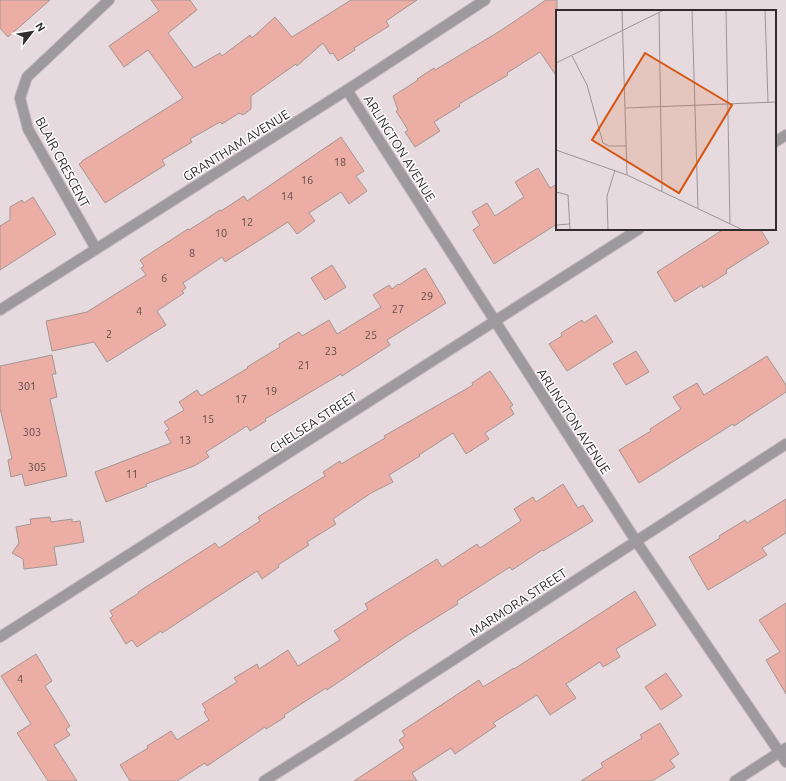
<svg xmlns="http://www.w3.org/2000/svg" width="786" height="781" font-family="Ubuntu,sans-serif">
  <rect width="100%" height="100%" fill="#e7dade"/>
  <!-- building -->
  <g fill="#ecaea4" stroke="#a39694">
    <polygon points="0,0 50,0 8,37 0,28"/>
    <polygon points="151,0 190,0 197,10 168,33 194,68 220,53 222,56 250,35 252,38 275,17 292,37 351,0 417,0 386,21 389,26 354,48 355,50 338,61 333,53 330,54 323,43 297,66 296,64 251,96 251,109 243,115 239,113 222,124 220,122 190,139 192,142 162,160 165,165 105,203 79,164 82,162 82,161 183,98 148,50 124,67 109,46 159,11"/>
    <polygon points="546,0 557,0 557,77 540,52 507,73 508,75 459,104 460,106 434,122 440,131 415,147 405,132 408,130 396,111 398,110 393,96 418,80 417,79 434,68 435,70 500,31"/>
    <polygon points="341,137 364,171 356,176 367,191 349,204 341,192 309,213 315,221 297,234 288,222 225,262 222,257 183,283 186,288 182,291 184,293 157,311 166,325 107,362 94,342 52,351 46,321 87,312 106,300 146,275 141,268 144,266 140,260 188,229 189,230 220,210 221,211 244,196 247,201"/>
    <polygon points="538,168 550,188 557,184 557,224 494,264 473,230 480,225 472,212 487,203 495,216 524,197 515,182"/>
    <polygon points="33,197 56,234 0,270 0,226 10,220 10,207 22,200 24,203"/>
    <polygon points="724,229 760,229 769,243 726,270 727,273 703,288 702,285 675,302 657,272"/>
    <polygon points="332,265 346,287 325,300 311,278"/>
    <polygon points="425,268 446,303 387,340 390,345 342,376 341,374 265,419 266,421 250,431 247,426 206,452 209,457 194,466 146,484 147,486 106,502 95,472 171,443 165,432 169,429 164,422 184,410 179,402 197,390 201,396 248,368 247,367 280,347 279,344 299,332 302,336 329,320 337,334 381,307 373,295 389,285 392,289 398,284 399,285"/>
    <polygon points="596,315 613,342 567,371 549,344 562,336 561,333 582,320 584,323"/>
    <polygon points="636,351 649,372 626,385 613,364"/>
    <polygon points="52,355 56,374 52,374 57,397 50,399 67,476 25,486 22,474 11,477 8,460 12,459 0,408 0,366"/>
    <polygon points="767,356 786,385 786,392 734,426 733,424 639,483 619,450 651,431 650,429 681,409 673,397 697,383 704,395"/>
    <polygon points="490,371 513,405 510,407 514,414 485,433 489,439 466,454 453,433 419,455 420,456 389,475 393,482 371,493 333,519 336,524 307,542 309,545 278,565 279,567 262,579 257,571 162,633 161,631 137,647 132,640 126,644 110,618 113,616 110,611 139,593 138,592 215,543 219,548 260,521 258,517 325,476 323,472 340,461 341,464 385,438 384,436 473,385 472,383"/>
    <polygon points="563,484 578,508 583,505 593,521 543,551 542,550 512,570 510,567 457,601 458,604 405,637 327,690 326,688 284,715 285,717 266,729 265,727 207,766 205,763 177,781 130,781 120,765 148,748 147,746 171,731 177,740 209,720 204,712 206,710 202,704 237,682 234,678 257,664 259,669 288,650 298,666 340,640 334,631 368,609 365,604 437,559 442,567 477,544 480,548 521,521 514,509 533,497 536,502"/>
    <polygon points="786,499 786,533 762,548 767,555 708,590 689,557 720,538 719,536 745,520 747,523"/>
    <polygon points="50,517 51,522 72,519 72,522 80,521 84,542 54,547 57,565 24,569 23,559 12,553 19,543 16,527 31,524 30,519"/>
    <polygon points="635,591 656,625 616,649 620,657 603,667 600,662 566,684 576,698 550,715 537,695 493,723 496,726 455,754 451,748 412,773 417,781 354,781 404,748 399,740 405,736 402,731 479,680 483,687 514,668 514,669"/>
    <polygon points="786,603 786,694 766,660 780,652 759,620"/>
    <polygon points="36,654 52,681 45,686 70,726 66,729 70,735 54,745 77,781 48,781 17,733 31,724 1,676"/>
    <polygon points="666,673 682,696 661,710 645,687"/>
    <polygon points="660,723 679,754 670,760 675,767 652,781 581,781 603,767 601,763 642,738 640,735"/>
  </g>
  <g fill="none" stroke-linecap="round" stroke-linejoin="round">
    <!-- street casing -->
    <g stroke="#c3b7bb" stroke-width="12">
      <g id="street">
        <polyline points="347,90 636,541 786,762"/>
        <polyline points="775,142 786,135"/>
        <polyline points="96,249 28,129 20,98 27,77 109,0"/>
        <polyline points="0,310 347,90 485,0"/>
        <polyline points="0,637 639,229"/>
        <polyline points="264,781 331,739 786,444"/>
        <polyline points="735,781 786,748"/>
      </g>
    </g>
    <!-- street -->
    <use href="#street" stroke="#9d999d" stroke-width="10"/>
  </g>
  <g text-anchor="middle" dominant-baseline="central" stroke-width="3" stroke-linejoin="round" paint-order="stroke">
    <!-- number labels -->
    <g font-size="11" fill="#604c4c">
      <text x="340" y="162">18</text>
      <text x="307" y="180">16</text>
      <text x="287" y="196">14</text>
      <text x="247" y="222">12</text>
      <text x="221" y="233">10</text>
      <text x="192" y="253">8</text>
      <text x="164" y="278">6</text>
      <text x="427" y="296">29</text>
      <text x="398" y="309">27</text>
      <text x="139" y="311">4</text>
      <text x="109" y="334">2</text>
      <text x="371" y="335">25</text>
      <text x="331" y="351">23</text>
      <text x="304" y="365">21</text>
      <text x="27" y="386">301</text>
      <text x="271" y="391">19</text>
      <text x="241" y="399">17</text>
      <text x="208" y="419">15</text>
      <text x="32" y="432">303</text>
      <text x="185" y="440">13</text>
      <text x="37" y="467">305</text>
      <text x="132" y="474">11</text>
      <text x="20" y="679">4</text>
    </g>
    <!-- street labels -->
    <g font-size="13" fill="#312c2e" stroke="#fff">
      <text transform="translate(236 145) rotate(-32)">GRANTHAM AVENUE</text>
      <text transform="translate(400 148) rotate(58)">ARLINGTON AVENUE</text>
      <text transform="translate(63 162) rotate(62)">BLAIR CRESCENT</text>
      <text transform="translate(574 421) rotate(57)">ARLINGTON AVENUE</text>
      <text transform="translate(313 422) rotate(-33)">CHELSEA STREET</text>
      <text transform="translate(518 602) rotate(-33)">MARMORA STREET</text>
    </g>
  </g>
  <!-- overview -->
  <g transform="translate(556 10)">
    <rect width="220" height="220" fill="#e7dade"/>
    <path fill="none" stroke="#9e9498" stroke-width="1" d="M66,0L71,165M136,0L142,198M170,0L174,214M209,0L212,92M103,3L106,181M16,46L31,75L47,133L53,136H71M0,53L108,0M70,98L220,92M0,140L71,165L187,220M0,182L12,185L14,220M0,215L13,214M52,220L51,186L59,160"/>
    <path fill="#d6540f" fill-opacity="0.15" stroke="#d6540f" stroke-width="2" d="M89,43L176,95L123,183L36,130Z"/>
    <rect width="220" height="220" fill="none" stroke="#312c2e" stroke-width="2"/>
  </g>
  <!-- north arrow -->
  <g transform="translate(32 32) rotate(59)" stroke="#ffffff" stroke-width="3" paint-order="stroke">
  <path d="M0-3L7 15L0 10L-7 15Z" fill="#312c2e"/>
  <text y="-6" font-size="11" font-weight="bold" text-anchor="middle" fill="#312c2e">N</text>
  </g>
</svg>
